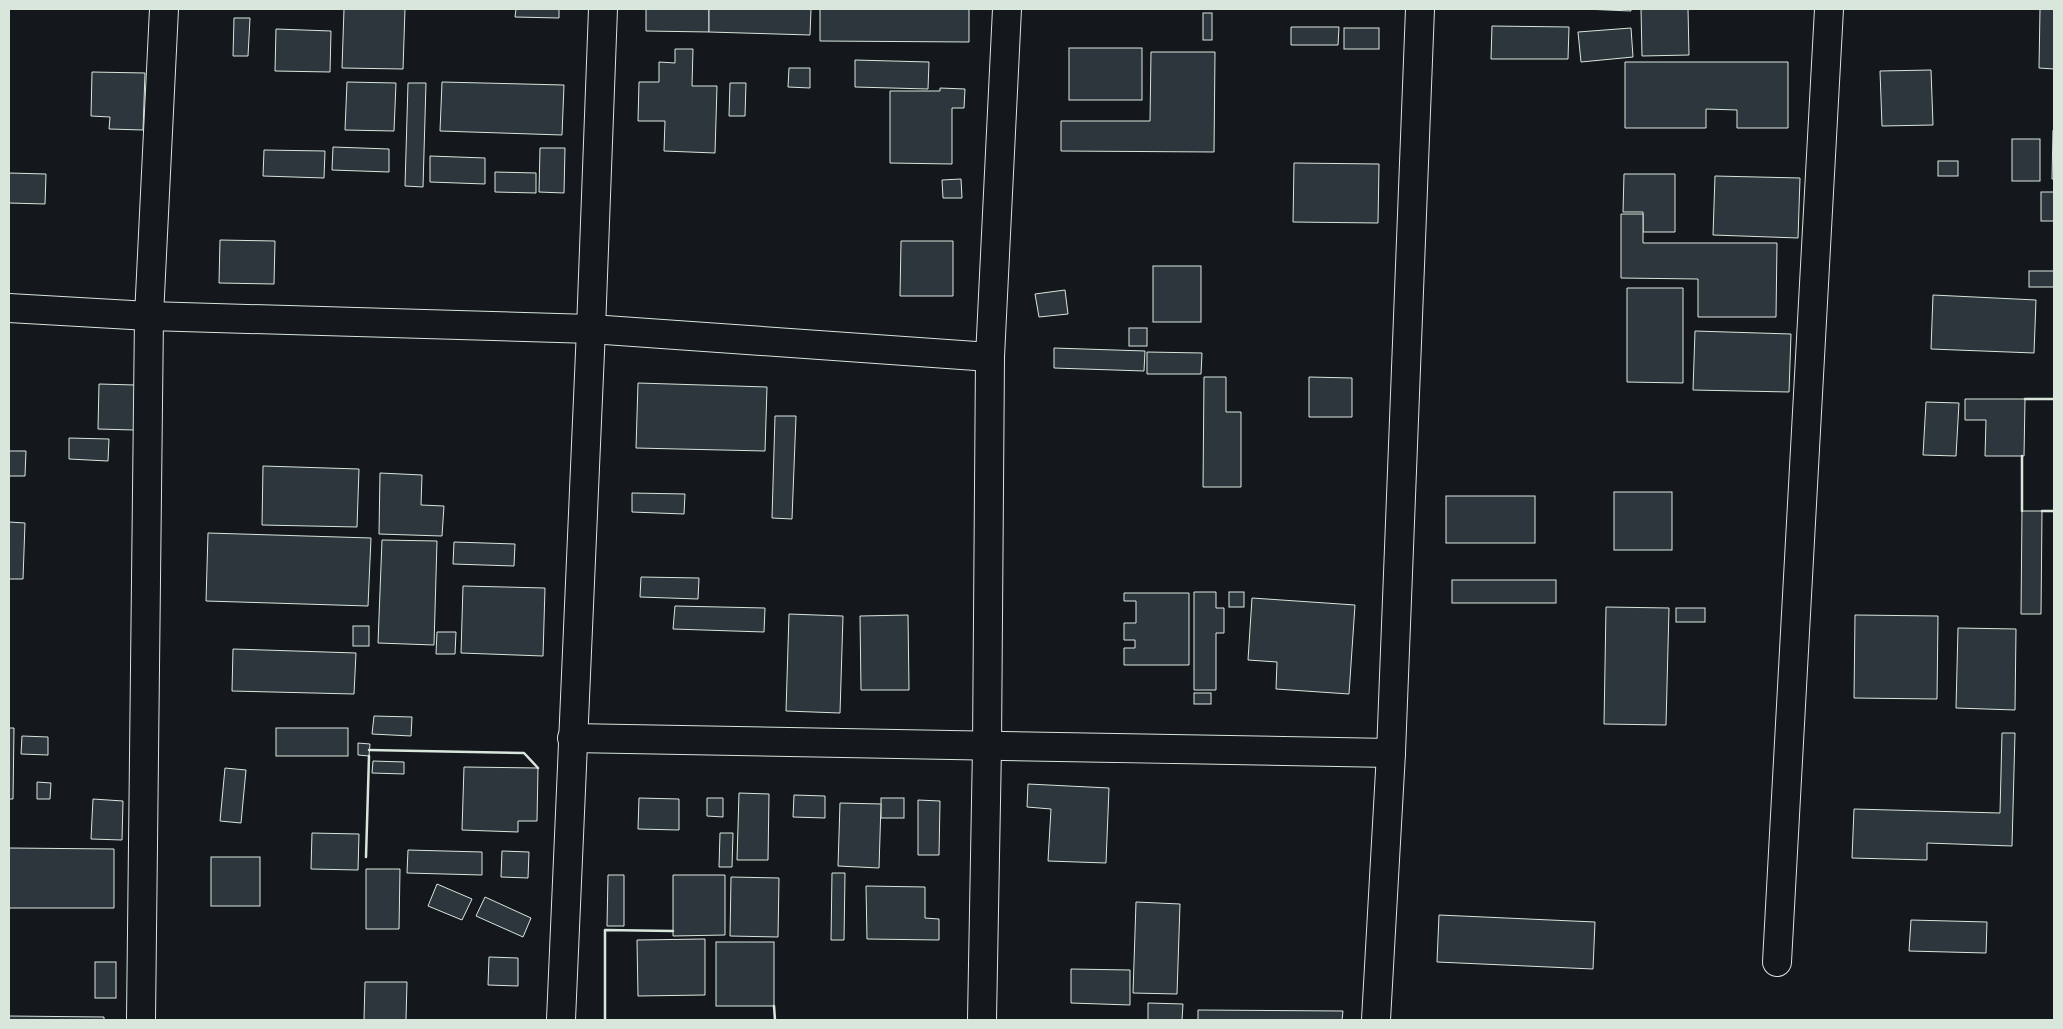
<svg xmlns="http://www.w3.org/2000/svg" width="2063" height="1029" font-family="'Asap Condensed',sans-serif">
  <rect width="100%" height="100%" fill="#14181c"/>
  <!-- building -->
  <g fill="#2c363c" stroke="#d8e6dc">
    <polygon points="344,9 405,9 403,69 342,68"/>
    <polygon points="516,9 559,9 559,18 515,17"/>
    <polygon points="646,9 709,9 709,32 646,31"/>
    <polygon points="709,9 811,9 810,35 709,32"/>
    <polygon points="820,9 969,9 969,42 820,41"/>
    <polygon points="1583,9 1631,9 1631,11"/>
    <polygon points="1641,9 1688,9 1689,55 1642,56"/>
    <polygon points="2040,9 2054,9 2054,69 2039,68"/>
    <rect x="1203" y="13" width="9" height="27"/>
    <polygon points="234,18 250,18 248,56 233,56"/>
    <polygon points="1492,26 1569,27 1568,59 1491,59"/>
    <polygon points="1291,27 1339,27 1338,45 1291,45"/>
    <rect x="1344" y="28" width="35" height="21"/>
    <polygon points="1631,28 1633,57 1581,62 1578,32"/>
    <polygon points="276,29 331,31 330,72 275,71"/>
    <rect x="1069" y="48" width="73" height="52"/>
    <polygon points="675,49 693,49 692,86 717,86 715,153 664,151 665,121 638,121 639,82 659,82 659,62 675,63"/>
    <polygon points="1151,52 1215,52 1214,152 1061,151 1061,121 1150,121"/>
    <polygon points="855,60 929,62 928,89 855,87"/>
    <polygon points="1625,62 1788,62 1788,128 1737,128 1737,110 1706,109 1706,128 1625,128"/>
    <polygon points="789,68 810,68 810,88 788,87"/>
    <polygon points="1931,70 1933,125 1882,126 1880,71"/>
    <polygon points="92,72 145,73 143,130 109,129 110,117 91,116"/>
    <polygon points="347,82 396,83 394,131 345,130"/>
    <polygon points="442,82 564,85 562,135 440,131"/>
    <polygon points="408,83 426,83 423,187 405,186"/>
    <polygon points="730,83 746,83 745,116 729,116"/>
    <polygon points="940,88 965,89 964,108 952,108 952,164 890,163 890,91 940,91"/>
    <polygon points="2053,130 2054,130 2054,179 2052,179"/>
    <rect x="2012" y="139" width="28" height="42"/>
    <polygon points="333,147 389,149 389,172 332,170"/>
    <polygon points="540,148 565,148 564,193 539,192"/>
    <polygon points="264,150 325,151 324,178 263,176"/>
    <polygon points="430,156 485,158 485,184 430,182"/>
    <rect x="1938" y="161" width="20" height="15"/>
    <polygon points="1294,163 1379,164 1378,223 1293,222"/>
    <polygon points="495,172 536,173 536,193 495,192"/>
    <polygon points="9,173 46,174 45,204 9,203"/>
    <polygon points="1624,174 1675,174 1675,232 1643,232 1643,212 1623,212"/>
    <polygon points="1715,176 1800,178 1798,238 1713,235"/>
    <polygon points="961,179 962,198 943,198 942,180"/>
    <rect x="2041" y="192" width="13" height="29"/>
    <polygon points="1621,214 1643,214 1643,243 1777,243 1776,317 1698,317 1698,279 1621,278"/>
    <polygon points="220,240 275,241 274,284 219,283"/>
    <polygon points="901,241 953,241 953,296 900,296"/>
    <rect x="1153" y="266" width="48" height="56"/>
    <rect x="2029" y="271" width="25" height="16"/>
    <polygon points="1627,288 1683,288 1683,383 1627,382"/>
    <polygon points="1065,290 1068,314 1039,317 1035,294"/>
    <polygon points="1933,295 2036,300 2034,353 1931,349"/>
    <rect x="1129" y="328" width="18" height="18"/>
    <polygon points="1695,331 1791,334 1789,392 1693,390"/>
    <polygon points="1054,348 1145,351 1144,371 1054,368"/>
    <polygon points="1147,352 1202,353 1201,374 1147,374"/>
    <polygon points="1204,377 1226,377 1226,412 1241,412 1241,487 1203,487"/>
    <polygon points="1309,377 1352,378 1352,417 1309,417"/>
    <polygon points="638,383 767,387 765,451 636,448"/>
    <polygon points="99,384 135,385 134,430 98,429"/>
    <polygon points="1965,399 2025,399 2024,456 1985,456 1986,420 1965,420"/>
    <polygon points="1926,402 1959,403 1956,456 1923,455"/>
    <polygon points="775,416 796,416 792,519 772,518"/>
    <polygon points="69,438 109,439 108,461 69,459"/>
    <polygon points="9,451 26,451 25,476 9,476"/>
    <polygon points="263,466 359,469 357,527 262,525"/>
    <polygon points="380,473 422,475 421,505 444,506 442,536 379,534"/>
    <rect x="1614" y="492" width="58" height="58"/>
    <polygon points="632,493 685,494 684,514 632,512"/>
    <rect x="1446" y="496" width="89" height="47"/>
    <polygon points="2022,511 2042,511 2041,614 2021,614"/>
    <polygon points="9,522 25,523 23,579 9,579"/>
    <polygon points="208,533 371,538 368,606 206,601"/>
    <polygon points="382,540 437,541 434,645 378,643"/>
    <polygon points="454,542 515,544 514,566 453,564"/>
    <polygon points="641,577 699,578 698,599 640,597"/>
    <rect x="1452" y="580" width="104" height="23"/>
    <polygon points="463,586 545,588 543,656 461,653"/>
    <polygon points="1194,592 1216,592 1216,608 1224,608 1224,633 1216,633 1216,690 1194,690"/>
    <rect x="1229" y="592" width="15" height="15"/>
    <polygon points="1124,593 1189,593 1189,665 1124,665 1124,648 1135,648 1135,640 1124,640 1124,623 1136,623 1136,601 1124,601"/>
    <polygon points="1252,598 1355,605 1349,694 1276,689 1277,662 1248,660"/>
    <polygon points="675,606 765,608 764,632 673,629"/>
    <polygon points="1606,607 1669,608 1666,725 1604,724"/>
    <rect x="1676" y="608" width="29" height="14"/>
    <polygon points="789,614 843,616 840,713 786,711"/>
    <polygon points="908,615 909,690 861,690 860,616"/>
    <polygon points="1855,615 1938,616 1937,699 1854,698"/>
    <rect x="353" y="626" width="16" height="20"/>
    <polygon points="1958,628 2016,629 2015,710 1956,708"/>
    <polygon points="437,632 456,632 455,654 436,654"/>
    <polygon points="233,649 356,653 354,694 232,691"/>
    <rect x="1194" y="693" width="17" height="11"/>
    <polygon points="374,716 412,717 411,736 372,734"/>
    <polygon points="9,728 14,728 13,799 9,799"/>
    <rect x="276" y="728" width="72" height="28"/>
    <polygon points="2002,733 2015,733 2012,846 1927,843 1927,860 1852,858 1854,809 2000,813"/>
    <polygon points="22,736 48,737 48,755 21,754"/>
    <polygon points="358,743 370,744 369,756 358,755"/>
    <polygon points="373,761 404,762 404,774 372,773"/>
    <polygon points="464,767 538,768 537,821 518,821 518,832 462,830"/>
    <polygon points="225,768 246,770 241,823 220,821"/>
    <polygon points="37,782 51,783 50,799 37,799"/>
    <polygon points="1028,784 1109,788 1106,863 1048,861 1051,809 1027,807"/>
    <polygon points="739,793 769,794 768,860 737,860"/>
    <polygon points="794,795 825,796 825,818 793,817"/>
    <polygon points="639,798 679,799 679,830 638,829"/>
    <polygon points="707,798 723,798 723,817 707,816"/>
    <rect x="881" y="798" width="23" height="20"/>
    <polygon points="93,799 123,801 122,840 91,839"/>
    <polygon points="918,800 940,801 939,855 918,855"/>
    <polygon points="840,803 881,804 879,868 838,866"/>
    <polygon points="312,833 359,834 358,870 311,869"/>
    <polygon points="720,833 733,833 732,867 719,867"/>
    <polygon points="9,848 114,849 114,908 9,908"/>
    <polygon points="408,850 482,852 482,875 407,873"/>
    <polygon points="502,851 529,852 528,878 501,877"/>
    <rect x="211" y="857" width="49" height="49"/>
    <polygon points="366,869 400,869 399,929 366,929"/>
    <polygon points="832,873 845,873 844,940 831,940"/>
    <polygon points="608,875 624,875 624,926 607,926"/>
    <polygon points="673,875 725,875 725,935 673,936"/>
    <polygon points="731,877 779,878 778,937 730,936"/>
    <polygon points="437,884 472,899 462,920 428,906"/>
    <polygon points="866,886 925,887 925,918 939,919 939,940 867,939"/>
    <polygon points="485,897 531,918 523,937 476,916"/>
    <polygon points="1136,902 1180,904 1177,994 1133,993"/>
    <polygon points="1439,915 1595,922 1593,969 1437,962"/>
    <polygon points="1911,920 1987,922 1986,953 1909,951"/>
    <polygon points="705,939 705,995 638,996 637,940"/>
    <rect x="716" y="942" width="58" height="64"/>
    <polygon points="489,957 518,958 518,986 488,985"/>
    <rect x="95" y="962" width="21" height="36"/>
    <polygon points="1071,969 1130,970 1130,1005 1071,1003"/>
    <polygon points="365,982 407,982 406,1020 364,1020"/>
    <polygon points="1148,1003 1183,1004 1182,1020 1148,1020"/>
    <polygon points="1198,1010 1343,1011 1342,1020 1198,1020"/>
    <polygon points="9,1016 104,1017 104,1020 9,1020"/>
  </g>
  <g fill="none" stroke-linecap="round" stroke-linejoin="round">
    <!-- street casing -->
    <g stroke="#d8e6dc" stroke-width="30">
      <g id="street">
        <polyline points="9,308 149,316 591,329 990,357"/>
        <polyline points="572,738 1391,753"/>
        <polyline points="1777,962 1829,9"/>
        <polyline points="141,1020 149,316 164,9"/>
        <polyline points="561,1020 591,329 603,9"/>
        <polyline points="982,1020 987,747 990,357 1007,9"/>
        <polyline points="1376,1020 1391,753 1420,9"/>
      </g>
    </g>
    <!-- street -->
    <use href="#street" stroke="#14181c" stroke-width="28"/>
    <!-- wall -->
    <g stroke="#d8e6dc" stroke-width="2.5">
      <polyline points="2025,399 2054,399"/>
      <polyline points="2022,456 2022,511"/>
      <polyline points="2042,511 2054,511"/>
      <polyline points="369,750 524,753 538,768"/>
      <polyline points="366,857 369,756"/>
      <polyline points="774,1006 775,1020"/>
      <polyline points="605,1020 605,930 673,931"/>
    </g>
  </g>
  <!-- border -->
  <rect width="2063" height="1029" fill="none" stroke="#d8e6dc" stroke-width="20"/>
</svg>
